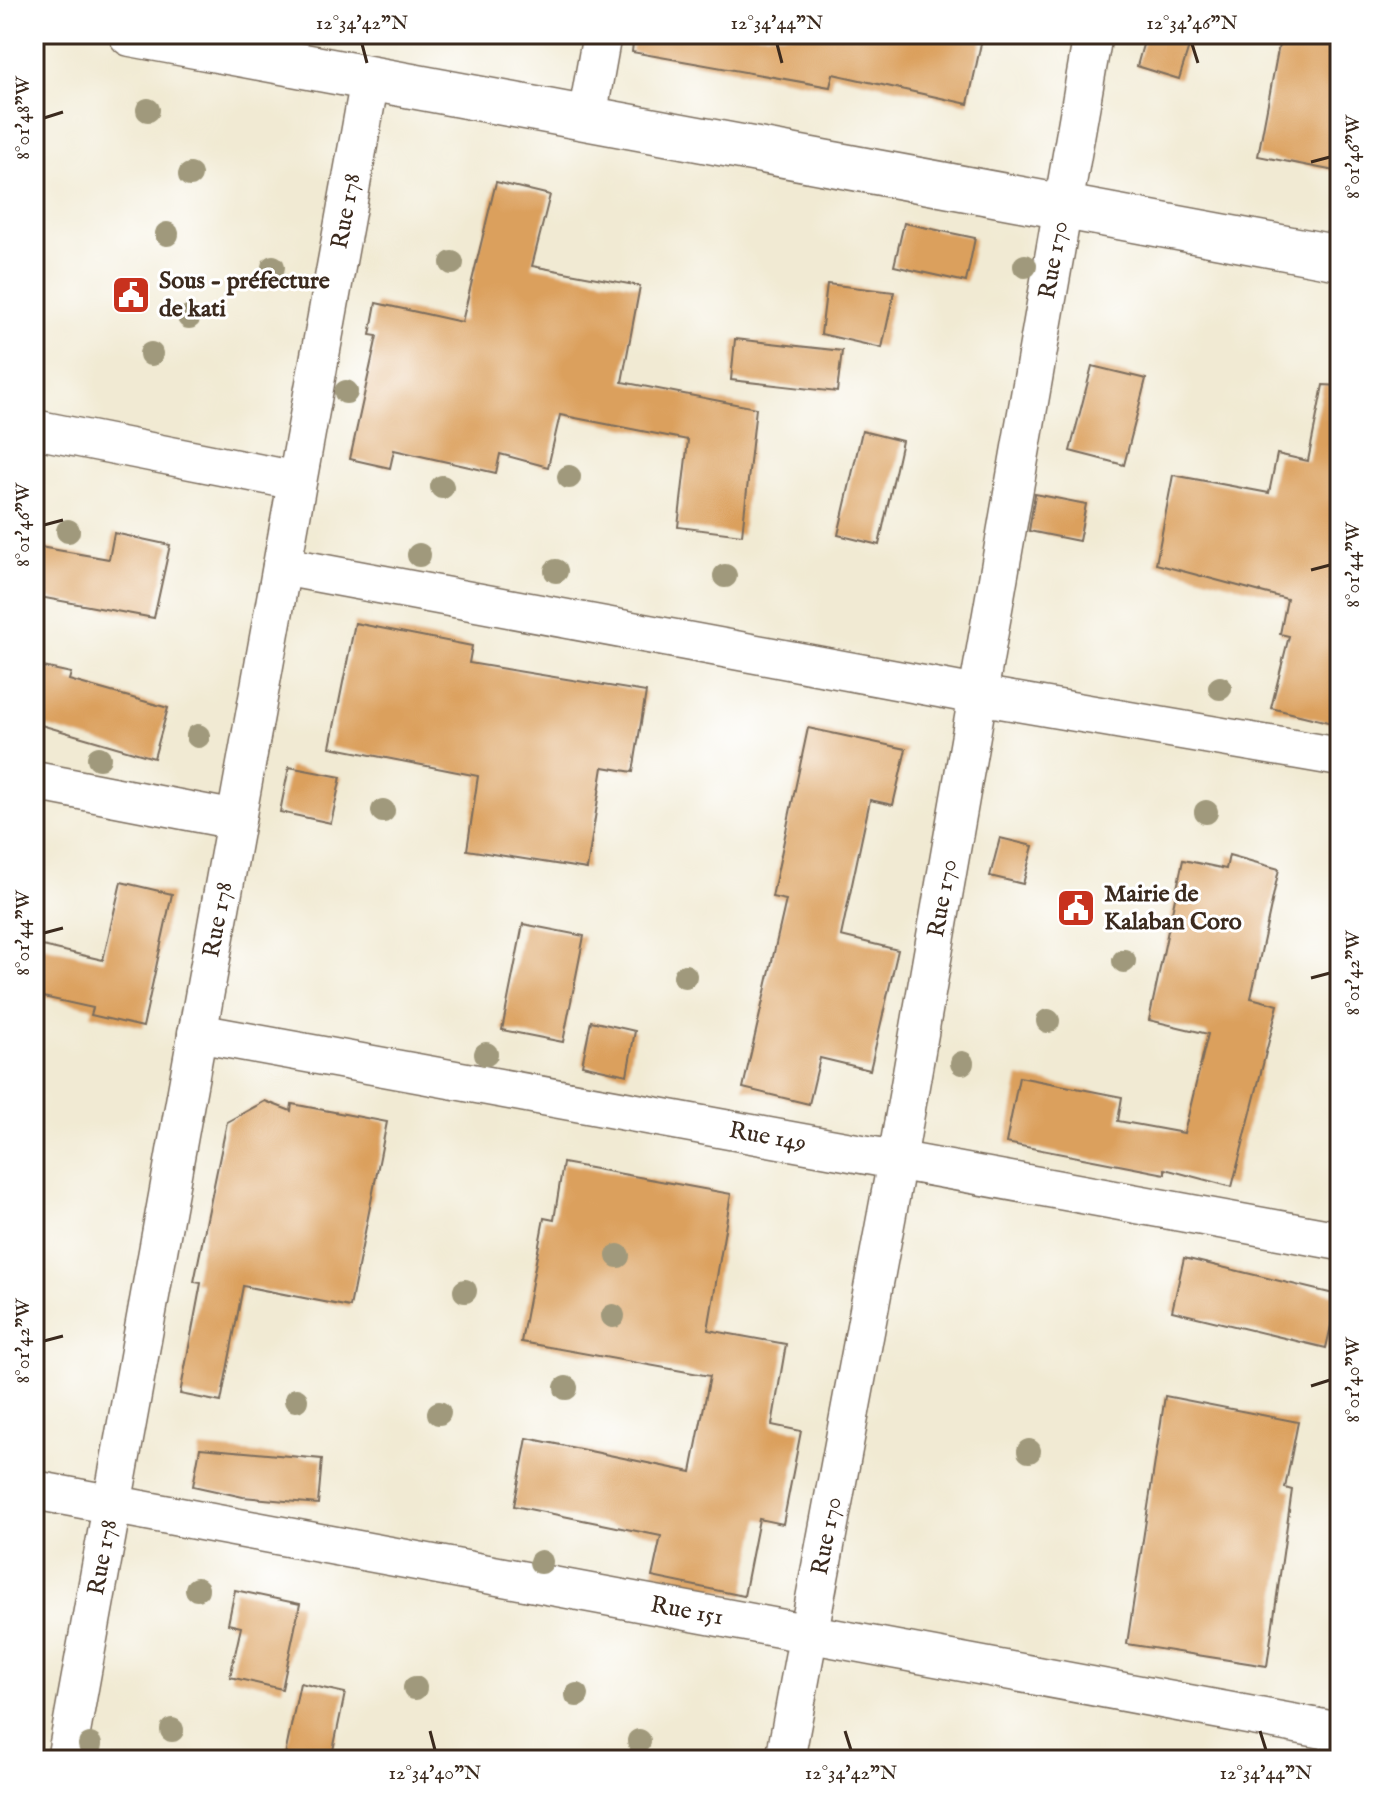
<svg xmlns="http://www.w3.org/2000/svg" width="1374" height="1794" font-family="'IM FELL English',serif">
  <rect width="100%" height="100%" fill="#fff"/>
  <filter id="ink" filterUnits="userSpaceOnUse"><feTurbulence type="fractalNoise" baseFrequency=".0125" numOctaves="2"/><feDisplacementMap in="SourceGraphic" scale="16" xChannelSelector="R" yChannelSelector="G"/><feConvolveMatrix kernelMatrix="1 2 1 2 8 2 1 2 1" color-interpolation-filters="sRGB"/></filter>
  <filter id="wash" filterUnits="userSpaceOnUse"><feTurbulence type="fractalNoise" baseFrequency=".006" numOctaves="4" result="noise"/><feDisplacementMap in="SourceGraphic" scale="32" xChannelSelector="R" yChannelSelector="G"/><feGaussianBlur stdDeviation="1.8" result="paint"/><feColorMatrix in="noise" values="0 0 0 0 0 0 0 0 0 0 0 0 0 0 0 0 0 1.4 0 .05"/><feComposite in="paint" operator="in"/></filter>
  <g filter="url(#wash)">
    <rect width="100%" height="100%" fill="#f1ead3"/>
    <g id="blocks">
      <!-- building -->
      <g fill="#dba05d">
        <polygon points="634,34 983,34 968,104 833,74 830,87 632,52"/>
        <polygon points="1146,34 1193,34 1179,79 1137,66"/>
        <polygon points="1281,34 1340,34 1340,172 1258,156"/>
        <polygon points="496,182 550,195 532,266 640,286 622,382 756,408 742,535 678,527 688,440 560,415 548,467 500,454 496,473 394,450 390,468 350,459 377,336 370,335 376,303 462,322"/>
        <polygon points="904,223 975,238 966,282 894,266"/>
        <polygon points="827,284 894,292 882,348 821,334"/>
        <polygon points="735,339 842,351 837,392 731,380"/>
        <polygon points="1092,366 1146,379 1124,465 1070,451"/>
        <polygon points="1323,385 1340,386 1340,725 1271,708 1289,636 1280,634 1287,599 1156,564 1173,475 1269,493 1277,454 1308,461"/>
        <polygon points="862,431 902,441 879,545 838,535"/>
        <polygon points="1035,494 1086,504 1079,541 1029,531"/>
        <polygon points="114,533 170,545 154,618 34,596 34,546 109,559"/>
        <polygon points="355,623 472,646 469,663 646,692 633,772 603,767 587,869 467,850 478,776 330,747"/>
        <polygon points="34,665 71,673 69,680 168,708 154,758 34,723"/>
        <polygon points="808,728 906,749 893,805 870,800 841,936 898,950 870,1070 820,1058 809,1104 743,1088 786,900 772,897"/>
        <polygon points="289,767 341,777 331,823 280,812"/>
        <polygon points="1000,838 1033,846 1023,884 990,876"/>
        <polygon points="1229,855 1279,869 1251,998 1278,1005 1232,1187 1165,1169 1165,1174 1006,1143 1019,1077 1122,1097 1118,1121 1184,1133 1208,1034 1149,1020 1183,860 1226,869"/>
        <polygon points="121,882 172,894 143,1027 91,1015 93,1008 34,995 34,944 103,960"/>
        <polygon points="523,924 584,936 563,1042 502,1030"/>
        <polygon points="591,1021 635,1031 627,1075 582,1065"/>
        <polygon points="265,1101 291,1111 292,1104 387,1122 350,1307 243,1286 221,1402 180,1394 201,1283 194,1282 227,1122"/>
        <polygon points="563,1163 731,1194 708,1330 786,1344 772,1425 801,1431 783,1524 759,1519 744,1596 652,1577 661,1536 514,1506 527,1438 691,1472 710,1376 521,1342 544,1218 554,1220"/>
        <polygon points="1184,1258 1338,1295 1326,1348 1172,1311"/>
        <polygon points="1165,1396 1298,1422 1285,1488 1292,1490 1267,1666 1127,1644"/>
        <polygon points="200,1448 322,1459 318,1504 243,1497 193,1486"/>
        <polygon points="235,1590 300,1604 282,1689 230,1677 241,1627 228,1624"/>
        <polygon points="300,1683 345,1693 331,1760 284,1760"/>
      </g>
    </g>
  </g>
  <g filter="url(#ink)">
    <use href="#blocks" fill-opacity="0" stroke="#7b6d5d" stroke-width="2"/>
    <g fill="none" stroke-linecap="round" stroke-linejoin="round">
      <!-- minor casing -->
      <g stroke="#7b6d5d" stroke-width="41">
        <g id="minor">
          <polyline points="587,118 602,34"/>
          <polyline points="34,429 297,481"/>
          <polyline points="282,566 977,695 1340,757"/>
          <polyline points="34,781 236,820"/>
          <path id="s1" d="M197,1033L1340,1241"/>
          <path id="s2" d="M34,1490L1340,1732"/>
          <path id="s3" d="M66,1760L370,79"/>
          <path id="s4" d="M785,1760L897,1160L1093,34"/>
        </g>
      </g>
      <!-- tertiary casing -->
      <g stroke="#7b6d5d" stroke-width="47">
        <polyline id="tertiary" points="131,34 1340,258"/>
      </g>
      <!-- minor -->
      <use href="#minor" stroke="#fff" stroke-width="38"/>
      <!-- tertiary -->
      <use href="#tertiary" stroke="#fff" stroke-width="44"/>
    </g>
    <!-- trees -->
    <g fill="#a0997b">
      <circle cx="148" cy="110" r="12"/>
      <circle cx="190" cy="175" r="12"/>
      <circle cx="167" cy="234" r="12"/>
      <circle cx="452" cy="263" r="12"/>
      <circle cx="1025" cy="266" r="12"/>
      <circle cx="273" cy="267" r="12"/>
      <circle cx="189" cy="317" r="12"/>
      <circle cx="151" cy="354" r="12"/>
      <circle cx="346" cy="392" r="12"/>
      <circle cx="569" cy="477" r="12"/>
      <circle cx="442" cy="487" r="12"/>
      <circle cx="68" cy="531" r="12"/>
      <circle cx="419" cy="555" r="12"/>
      <circle cx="556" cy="571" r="12"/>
      <circle cx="725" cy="576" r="12"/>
      <circle cx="1220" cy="688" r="12"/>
      <circle cx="198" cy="736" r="12"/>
      <circle cx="99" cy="758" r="12"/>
      <circle cx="383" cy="811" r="12"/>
      <circle cx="1206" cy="812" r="12"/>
      <circle cx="1124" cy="961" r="12"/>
      <circle cx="685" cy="976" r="12"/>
      <circle cx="1048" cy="1021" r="12"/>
      <circle cx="486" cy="1054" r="12"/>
      <circle cx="962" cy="1063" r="12"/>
      <circle cx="618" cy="1256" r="12"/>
      <circle cx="465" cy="1291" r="12"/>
      <circle cx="613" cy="1316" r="12"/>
      <circle cx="566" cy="1388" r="12"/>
      <circle cx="296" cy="1400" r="12"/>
      <circle cx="439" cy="1413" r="12"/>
      <circle cx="1029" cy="1451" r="12"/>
      <circle cx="541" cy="1562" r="12"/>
      <circle cx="197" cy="1589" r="12"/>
      <circle cx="415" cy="1688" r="12"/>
      <circle cx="577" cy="1695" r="12"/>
      <circle cx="172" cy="1730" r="12"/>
      <circle cx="639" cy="1741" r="12"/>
      <circle cx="90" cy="1745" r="12"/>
    </g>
  </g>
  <!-- ticks -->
  <path fill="none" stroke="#3b2a1e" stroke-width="3" d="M362,44L367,63M777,44L782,63M1192,44L1198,63M44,118L63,112M1311,162L1330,157M44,525L63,520M1311,570L1330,565M44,933L63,928M1311,978L1330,973M44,1341L63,1336M1311,1386L1330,1380M430,1731L435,1750M845,1731L851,1750M1260,1731L1266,1750"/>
  <!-- icons -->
  <defs>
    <g id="civic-square" transform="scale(2)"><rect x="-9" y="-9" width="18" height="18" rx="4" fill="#c8321e" stroke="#fff"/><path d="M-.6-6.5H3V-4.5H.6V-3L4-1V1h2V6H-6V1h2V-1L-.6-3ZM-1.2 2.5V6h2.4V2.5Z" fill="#fff"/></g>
  </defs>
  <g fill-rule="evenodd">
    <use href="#civic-square" x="131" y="295"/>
    <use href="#civic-square" x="1076" y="908"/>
  </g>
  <g text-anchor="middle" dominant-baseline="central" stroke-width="6" stroke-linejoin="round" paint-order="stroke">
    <!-- street labels -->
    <g font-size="24" fill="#3b2a1e" stroke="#fff">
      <text stroke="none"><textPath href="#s3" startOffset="1574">Rue 178</textPath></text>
      <text stroke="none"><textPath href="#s4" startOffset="1524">Rue 170</textPath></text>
      <text stroke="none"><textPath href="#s4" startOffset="876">Rue 170</textPath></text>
      <text stroke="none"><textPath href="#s3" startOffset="854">Rue 178</textPath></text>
      <text stroke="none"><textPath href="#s1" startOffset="580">Rue 149</textPath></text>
      <text stroke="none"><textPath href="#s4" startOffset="228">Rue 170</textPath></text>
      <text stroke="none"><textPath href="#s3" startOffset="206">Rue 178</textPath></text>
      <text stroke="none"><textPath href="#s2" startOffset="664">Rue 151</textPath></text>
    </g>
    <!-- poi labels -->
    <g font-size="24" font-weight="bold" fill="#3b2a1e" stroke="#fff" text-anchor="start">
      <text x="159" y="281">Sous - préfecture<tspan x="159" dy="28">de kati</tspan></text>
      <text x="1104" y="894">Mairie de<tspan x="1104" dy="28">Kalaban Coro</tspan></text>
    </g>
  </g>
  <!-- margin -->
  <rect width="1374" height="1794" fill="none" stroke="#fff" stroke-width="88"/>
  <rect x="44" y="44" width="1286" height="1706" fill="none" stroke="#3b2a1e" stroke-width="3"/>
  <g font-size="20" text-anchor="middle" fill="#3b2a1e">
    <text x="362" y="29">12°34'42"N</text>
    <text x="777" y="29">12°34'44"N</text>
    <text x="1192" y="29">12°34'46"N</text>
    <text transform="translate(22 118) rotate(-90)" y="7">8°01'48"W</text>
    <text transform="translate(1352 157) rotate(-90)" y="7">8°01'46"W</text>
    <text transform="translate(22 525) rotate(-90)" y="7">8°01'46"W</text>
    <text transform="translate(1352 565) rotate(-90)" y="7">8°01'44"W</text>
    <text transform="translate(22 933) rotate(-90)" y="7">8°01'44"W</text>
    <text transform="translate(1352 973) rotate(-90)" y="7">8°01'42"W</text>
    <text transform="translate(22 1341) rotate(-90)" y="7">8°01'42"W</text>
    <text transform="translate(1352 1380) rotate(-90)" y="7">8°01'40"W</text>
    <text x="435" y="1779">12°34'40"N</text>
    <text x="851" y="1779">12°34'42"N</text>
    <text x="1266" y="1779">12°34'44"N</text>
  </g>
</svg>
